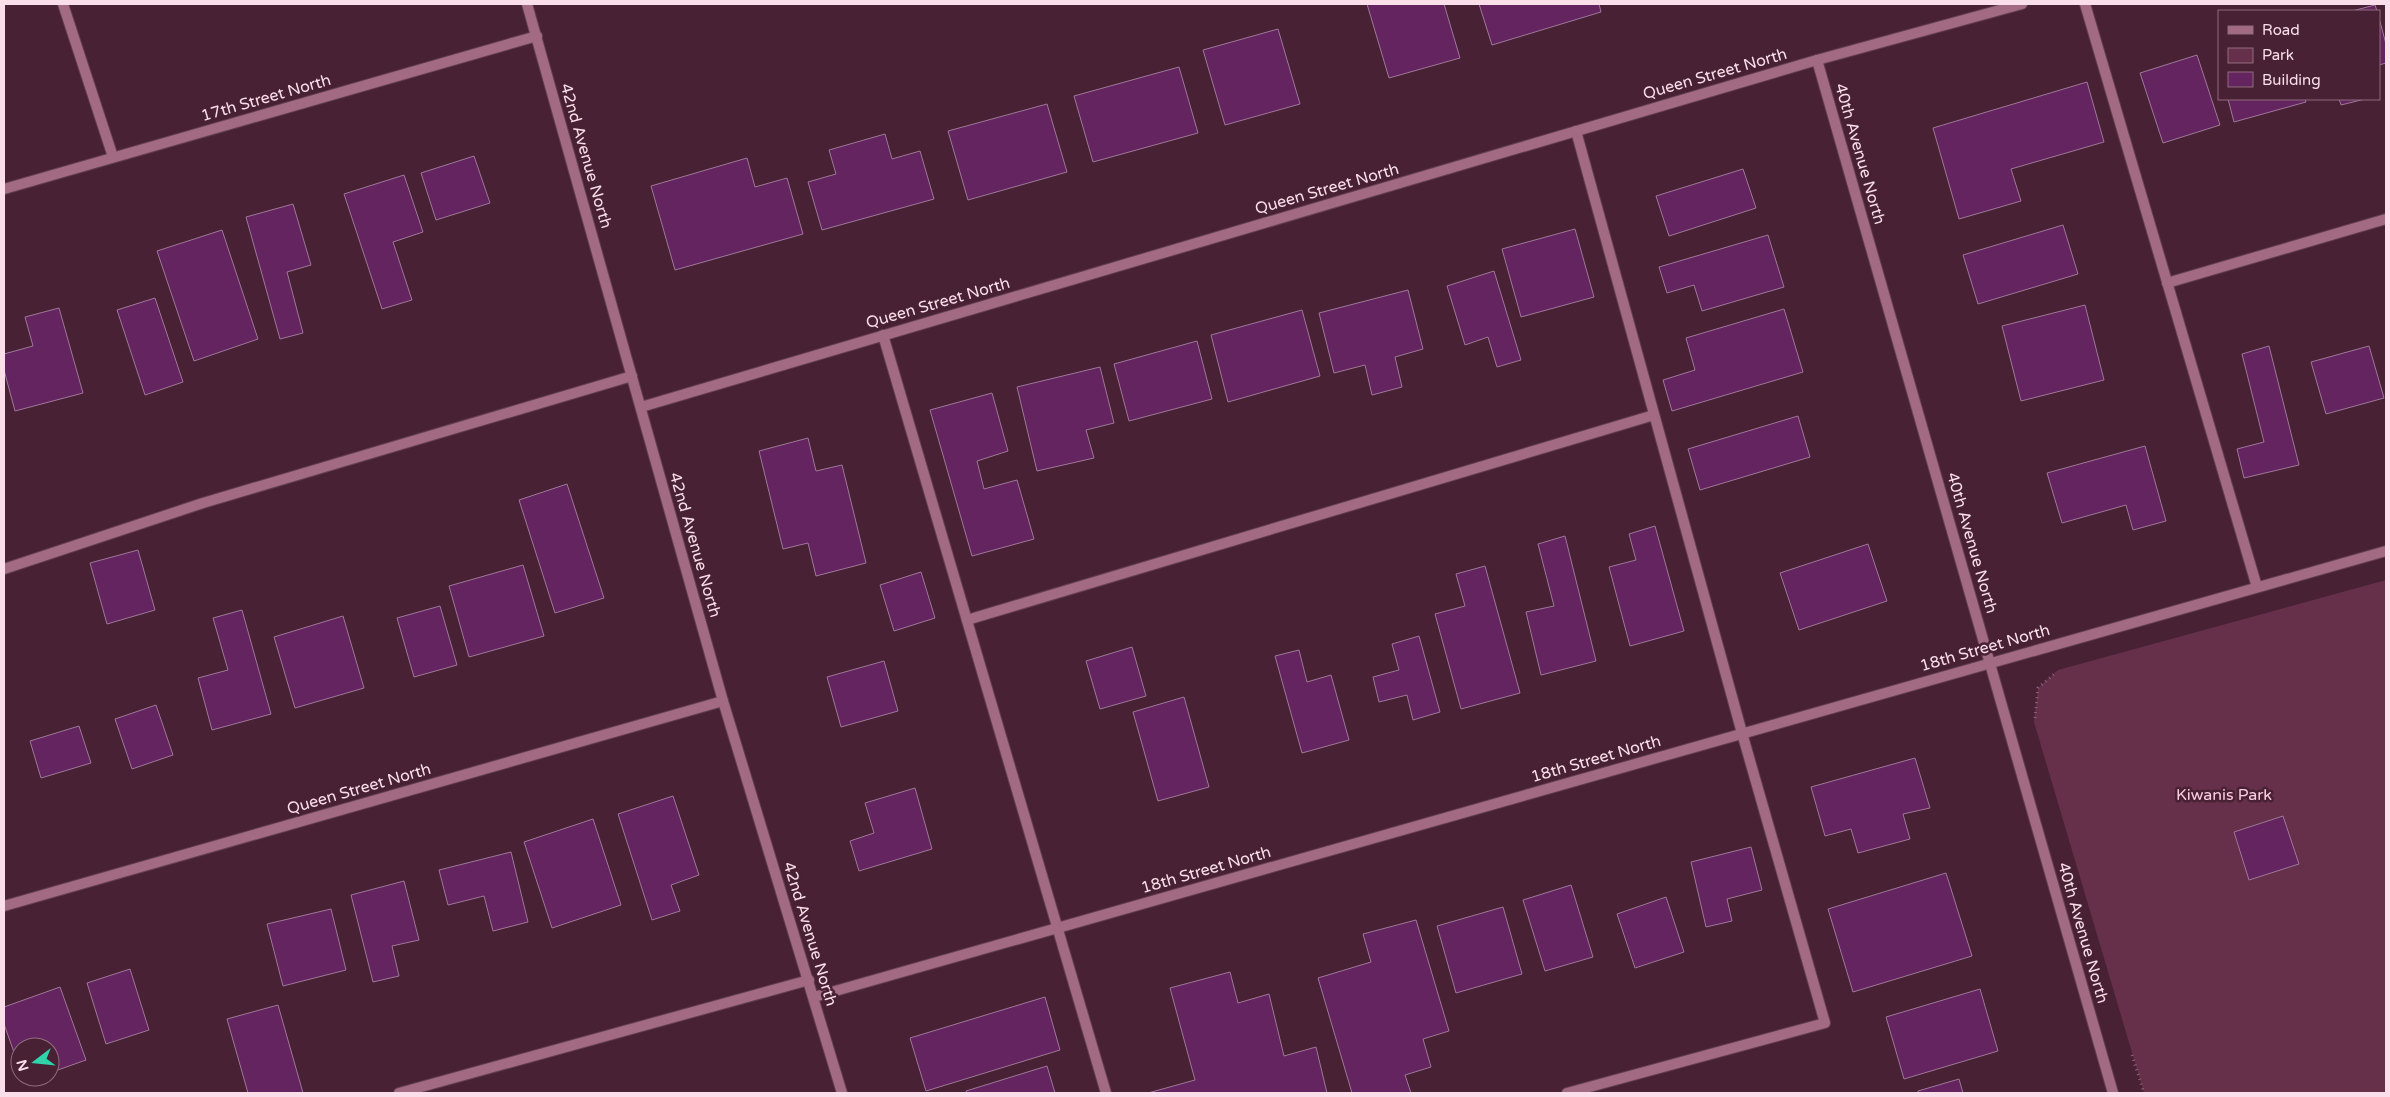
<svg xmlns="http://www.w3.org/2000/svg" width="2390" height="1097" font-family="'Varela Round',sans-serif">
  <rect width="100%" height="100%" fill="#482134"/>
  <!-- park -->
  <polygon fill="#66304b" points="2386,580 2386,1093 2144,1093 2034,722 2038,688 2058,670"/>
  <!-- building -->
  <g fill="#64245f" stroke="#9e7899">
    <polygon points="1367,4 1444,4 1460,58 1389,78"/>
    <polygon points="1479,4 1599,4 1601,12 1492,45"/>
    <polygon points="2375,5 2377,11 2352,11"/>
    <polygon points="2379,18 2386,44 2386,63 2379,65"/>
    <polygon points="1278,29 1300,104 1225,125 1203,50"/>
    <polygon points="2197,55 2220,125 2163,143 2140,73"/>
    <polygon points="1179,67 1198,133 1093,162 1074,96"/>
    <polygon points="2087,82 2104,142 2011,169 2021,201 1959,219 1933,128"/>
    <polygon points="2228,99 2305,99 2306,102 2234,122"/>
    <polygon points="2339,99 2365,99 2341,105"/>
    <polygon points="1047,104 1067,172 968,200 948,131"/>
    <polygon points="885,134 892,159 920,151 934,199 822,230 808,182 836,174 829,150"/>
    <polygon points="474,156 490,203 436,220 421,173"/>
    <polygon points="747,158 755,187 787,178 803,234 675,270 651,186"/>
    <polygon points="1743,169 1756,208 1669,236 1656,196"/>
    <polygon points="404,175 423,232 393,242 412,300 382,309 344,194"/>
    <polygon points="293,204 311,265 287,272 303,333 280,339 246,217"/>
    <polygon points="2063,225 2078,274 1978,304 1963,255"/>
    <polygon points="1575,229 1594,297 1521,317 1502,249"/>
    <polygon points="222,230 258,339 194,361 157,251"/>
    <polygon points="1768,235 1784,287 1702,311 1694,285 1667,293 1659,267"/>
    <polygon points="1494,271 1521,360 1497,367 1488,337 1465,345 1447,286"/>
    <polygon points="1408,290 1423,349 1395,357 1402,387 1372,395 1365,365 1334,373 1319,313"/>
    <polygon points="155,298 183,382 145,395 117,310"/>
    <polygon points="2085,305 2104,380 2021,401 2002,326"/>
    <polygon points="59,308 83,393 15,411 4,370 4,354 33,346 25,317"/>
    <polygon points="1784,309 1803,372 1672,411 1663,380 1695,370 1686,338"/>
    <polygon points="1302,310 1320,376 1228,402 1211,335"/>
    <polygon points="1197,341 1212,399 1129,421 1114,364"/>
    <polygon points="2269,346 2299,465 2244,478 2237,449 2264,442 2242,354"/>
    <polygon points="2369,346 2384,398 2326,414 2311,362"/>
    <polygon points="1100,367 1114,423 1086,430 1094,458 1037,471 1017,387"/>
    <polygon points="992,393 1008,451 977,461 984,489 1017,480 1034,539 972,556 930,410"/>
    <polygon points="1798,416 1810,457 1700,490 1688,449"/>
    <polygon points="808,438 816,471 842,465 866,563 816,576 808,543 783,549 759,451"/>
    <polygon points="2145,446 2166,521 2133,530 2126,505 2062,523 2047,473"/>
    <polygon points="567,484 604,598 555,613 519,500"/>
    <polygon points="1655,526 1684,631 1630,646 1609,567 1636,560 1629,534"/>
    <polygon points="1565,536 1596,661 1541,675 1526,612 1554,606 1538,544"/>
    <polygon points="1868,544 1887,601 1799,630 1780,573"/>
    <polygon points="138,550 155,610 107,624 90,563"/>
    <polygon points="523,565 544,636 469,657 449,586"/>
    <polygon points="1485,566 1520,693 1461,709 1435,614 1465,606 1456,574"/>
    <polygon points="921,572 935,618 894,631 880,585"/>
    <polygon points="440,606 457,665 414,677 397,618"/>
    <polygon points="242,610 271,714 212,730 198,678 228,670 213,618"/>
    <polygon points="343,616 364,688 295,708 274,637"/>
    <polygon points="1419,636 1440,712 1413,720 1407,695 1379,702 1373,677 1399,670 1392,644"/>
    <polygon points="1132,647 1146,696 1100,709 1086,661"/>
    <polygon points="1299,650 1307,682 1331,675 1349,740 1302,753 1275,656"/>
    <polygon points="884,661 898,711 841,727 827,677"/>
    <polygon points="1184,697 1209,787 1158,801 1133,712"/>
    <polygon points="156,705 173,755 132,769 115,719"/>
    <polygon points="79,726 91,763 41,778 30,741"/>
    <polygon points="1915,758 1930,808 1903,814 1910,839 1858,853 1851,829 1825,836 1811,787"/>
    <polygon points="915,788 932,849 859,871 850,841 874,833 865,803"/>
    <polygon points="673,796 699,875 671,885 680,911 652,920 618,814"/>
    <polygon points="2283,816 2299,864 2249,880 2234,832"/>
    <polygon points="593,819 621,905 552,928 524,842"/>
    <polygon points="1751,847 1762,890 1727,899 1732,921 1706,927 1691,862"/>
    <polygon points="511,852 528,922 493,931 484,896 448,905 439,870"/>
    <polygon points="1946,873 1972,956 1853,992 1828,909"/>
    <polygon points="404,881 419,940 392,946 399,976 373,982 351,895"/>
    <polygon points="1571,885 1593,957 1545,971 1523,900"/>
    <polygon points="1666,897 1684,952 1635,968 1617,914"/>
    <polygon points="1503,907 1522,974 1456,993 1437,926"/>
    <polygon points="331,909 346,970 283,986 267,924"/>
    <polygon points="1416,920 1449,1031 1423,1039 1431,1067 1405,1075 1411,1093 1352,1093 1318,978 1371,962 1363,934"/>
    <polygon points="130,969 149,1030 106,1044 87,983"/>
    <polygon points="1230,972 1238,1003 1269,994 1284,1056 1316,1047 1327,1093 1148,1093 1195,1080 1170,988"/>
    <polygon points="60,987 86,1060 55,1071 50,1056 50,1047 20,1047 20,1056 16,1058 4,1024 4,1007"/>
    <polygon points="1980,989 1998,1051 1904,1079 1886,1017"/>
    <polygon points="1045,997 1060,1050 926,1091 910,1038"/>
    <polygon points="278,1005 303,1093 248,1093 227,1019"/>
    <polygon points="1047,1066 1055,1093 967,1093 966,1091"/>
    <polygon points="1959,1079 1963,1093 1918,1093 1918,1091"/>
  </g>
  <g fill="none" stroke-linecap="round" stroke-linejoin="round">
    <!-- service casing -->
    <g stroke="#643f51" stroke-width="12">
      <g id="service">
        <polyline points="63,4 113,157"/>
        <polyline points="2085,4 2257,587"/>
        <polyline points="2167,283 2386,219"/>
        <polyline points="883,335 1106,1093"/>
        <polyline points="4,569 203,503 632,376"/>
        <polyline points="967,620 1654,415"/>
        <polyline points="399,1093 809,980"/>
        <polyline points="1567,1093 1825,1023 1742,733 1576,131"/>
      </g>
    </g>
    <!-- minor casing -->
    <g stroke="#643f51" stroke-width="12">
      <g id="minor">
        <polyline points="527,4 723,701 842,1093"/>
        <polyline points="1817,60 2113,1093"/>
        <polyline points="4,189 537,36"/>
        <polyline points="641,407 1817,60 2022,4"/>
        <polyline points="4,906 723,701"/>
        <polyline points="814,997 2386,551"/>
      </g>
    </g>
    <!-- path -->
    <g stroke="#896676" stroke-width="3" stroke-dasharray="1 4" stroke-linecap="butt">
      <polyline points="2035,718 2038,688 2054,674"/>
      <polyline points="2132,1055 2144,1093"/>
    </g>
    <!-- service -->
    <use href="#service" stroke="#a36a84" stroke-width="10"/>
    <!-- minor -->
    <use href="#minor" stroke="#a36a84" stroke-width="10"/>
  </g>
  <g text-anchor="middle" dominant-baseline="central" stroke-width="5" stroke-linejoin="round" paint-order="stroke">
    <!-- street labels -->
    <g font-size="16" fill="#fadfea" stroke="#482134">
      <text transform="translate(1715 74) rotate(-16)">Queen Street North</text>
      <text transform="translate(266 98) rotate(-16)">17th Street North</text>
      <text transform="translate(1860 154) rotate(74)">40th Avenue North</text>
      <text transform="translate(586 156) rotate(74)">42nd Avenue North</text>
      <text transform="translate(1327 189) rotate(-16)">Queen Street North</text>
      <text transform="translate(938 303) rotate(-16)">Queen Street North</text>
      <text transform="translate(1972 543) rotate(74)">40th Avenue North</text>
      <text transform="translate(695 545) rotate(74)">42nd Avenue North</text>
      <text transform="translate(1985 648) rotate(-16)">18th Street North</text>
      <text transform="translate(1596 759) rotate(-16)">18th Street North</text>
      <text transform="translate(359 789) rotate(-16)">Queen Street North</text>
      <text transform="translate(1206 870) rotate(-16)">18th Street North</text>
      <text transform="translate(2083 933) rotate(74)">40th Avenue North</text>
      <text transform="translate(810 934) rotate(73)">42nd Avenue North</text>
    </g>
    <!-- park labels -->
    <g font-size="16" fill="#fdcde2" stroke="#482134">
      <text x="2224" y="795">Kiwanis Park</text>
    </g>
  </g>
  <!-- border -->
  <rect width="2390" height="1097" fill="none" stroke="#fadfea" stroke-width="10"/>
  <!-- legend -->
  <rect x="2218" y="10" width="162" height="90" fill="#482134" stroke="#8f6d7d"/>
  <rect x="2228" y="26" width="25" height="8" fill="#a36a84" stroke="#8f6d7d"/>
  <text x="2262" y="35" font-size="15" fill="#fadfea">Road</text>
  <rect x="2228" y="48" width="25" height="15" fill="#66304b" stroke="#8f6d7d"/>
  <text x="2262" y="60" font-size="15" fill="#fadfea">Park</text>
  <rect x="2228" y="72" width="25" height="15" fill="#64245f" stroke="#8f6d7d"/>
  <text x="2262" y="85" font-size="15" fill="#fadfea">Building</text>
  <!-- north arrow -->
  <g transform="translate(35 1062) rotate(254)"><circle r="24" fill="#482134" stroke="#8f6d7d"/>
  <path d="M0-4L9 19L0 12L-9 19Z" fill="#2fd4aa"/>
  <text y="-8" font-size="14" font-weight="bold" text-anchor="middle" fill="#fadfea">N</text>
  </g>
</svg>
